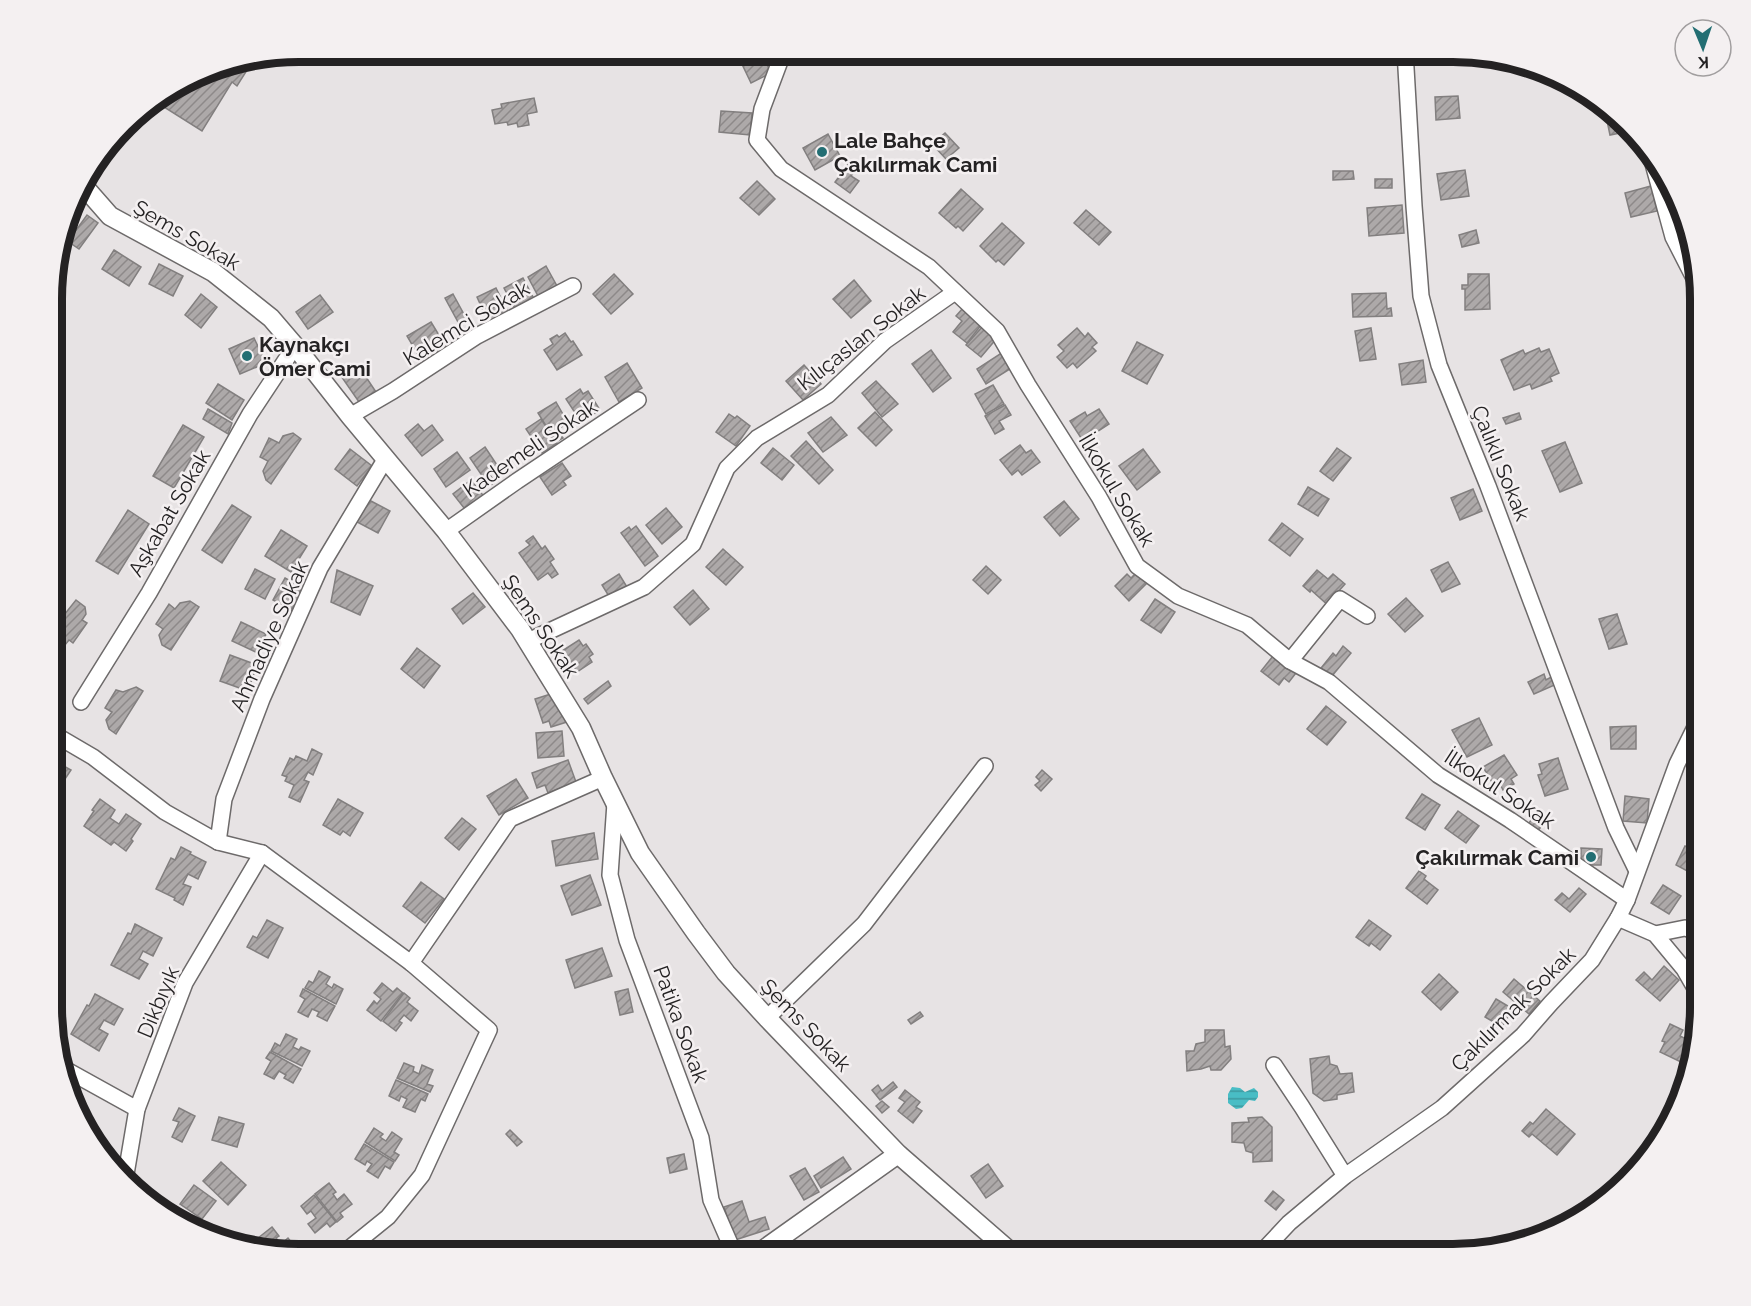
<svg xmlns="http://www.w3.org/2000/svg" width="1751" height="1306" font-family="Raleway,sans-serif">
  <defs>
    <pattern id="water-rules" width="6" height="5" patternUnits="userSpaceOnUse" patternTransform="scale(1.5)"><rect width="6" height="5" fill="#49bdc5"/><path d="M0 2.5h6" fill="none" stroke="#3d99a0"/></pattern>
    <pattern id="building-hatch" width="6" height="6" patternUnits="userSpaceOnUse" patternTransform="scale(1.5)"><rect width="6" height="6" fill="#ada9a9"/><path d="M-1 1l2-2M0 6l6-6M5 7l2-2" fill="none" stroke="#8d8989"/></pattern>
  </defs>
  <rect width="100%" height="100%" fill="#e7e3e4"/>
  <!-- water -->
  <polygon fill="url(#water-rules)" points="1232,1087 1240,1088 1245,1092 1254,1088 1258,1092 1258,1097 1255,1101 1249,1100 1242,1108 1236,1109 1228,1103 1228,1094"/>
  <!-- building -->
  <g fill="url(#building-hatch)" stroke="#827f7f" stroke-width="1.5">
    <polygon points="715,51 751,51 722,65"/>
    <rect x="1374" y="51" width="29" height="8"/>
    <polygon points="761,52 771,73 751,83 741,62"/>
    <polygon points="240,61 249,67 237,86 232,82 202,131 156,102 157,100 218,64"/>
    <polygon points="1458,96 1460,118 1436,120 1435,97"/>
    <polygon points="534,98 537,112 527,114 529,125 518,127 517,123 508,125 507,122 495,124 492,110 502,108 501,104"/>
    <polygon points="1611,110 1616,112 1630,131 1610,135 1605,111"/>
    <polygon points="721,111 752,113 750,135 719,132"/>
    <polygon points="945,133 959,148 946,159 932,144"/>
    <polygon points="828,134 840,156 815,170 803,148"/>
    <polygon points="849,163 857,168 851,176 859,181 850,193 835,182"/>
    <polygon points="1465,170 1469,196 1441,200 1437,174"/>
    <polygon points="1333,171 1353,171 1354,179 1333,180"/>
    <rect x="1375" y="179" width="17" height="9"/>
    <polygon points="757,181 775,199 759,215 740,198"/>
    <polygon points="1651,186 1657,211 1631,217 1625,193"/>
    <polygon points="961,189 983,209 963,231 958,226 956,228 939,213"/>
    <polygon points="1402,205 1404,233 1369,236 1367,208"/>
    <polygon points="1086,210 1111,232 1099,245 1074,223"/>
    <polygon points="87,215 98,223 79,249 63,238 67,228 74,233"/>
    <polygon points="1002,223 1024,243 1004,265 998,260 996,262 980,246"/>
    <polygon points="1476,230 1479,243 1462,247 1459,235"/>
    <polygon points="114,250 141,267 129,286 102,269"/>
    <polygon points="159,264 183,276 173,296 149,284"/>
    <polygon points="546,266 557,286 538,296 528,277"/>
    <polygon points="614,274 633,294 611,314 593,294"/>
    <polygon points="1468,274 1489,274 1490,309 1465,310 1465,289 1462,289 1462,285 1468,285"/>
    <polygon points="523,278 534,299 515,309 504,288"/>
    <polygon points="854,280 871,301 851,318 833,299"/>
    <polygon points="496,288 507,310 487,319 477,297"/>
    <polygon points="1386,293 1387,309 1391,308 1392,316 1353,317 1352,294"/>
    <polygon points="201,294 217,307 201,328 185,315"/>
    <polygon points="453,294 466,318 458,322 445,298"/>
    <polygon points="320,295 333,312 308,329 296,312"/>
    <polygon points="963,308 982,324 967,343 953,332 962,321 956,316"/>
    <polygon points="431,322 445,345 421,360 407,336"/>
    <polygon points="1700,325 1700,341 1692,331"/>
    <polygon points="983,326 997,338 981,357 966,345"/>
    <polygon points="1077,328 1085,337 1088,333 1097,343 1092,347 1096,351 1077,368 1073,363 1067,368 1057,357 1064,351 1058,345"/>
    <polygon points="1371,328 1376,359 1360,361 1355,331"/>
    <polygon points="565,333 571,342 573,341 582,355 557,370 544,350 553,344 550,339 557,335 559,337"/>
    <polygon points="254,338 266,363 240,374 229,349"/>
    <polygon points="1137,342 1163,355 1147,384 1122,371"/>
    <polygon points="1539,348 1541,352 1549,349 1559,373 1550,377 1552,381 1532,389 1530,384 1514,390 1501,360 1523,350 1525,354"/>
    <polygon points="931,350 951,378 933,392 912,364"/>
    <polygon points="1003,352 1013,367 986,384 977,369"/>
    <polygon points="1423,360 1426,382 1402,385 1399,364"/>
    <polygon points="627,363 642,388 619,402 605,377"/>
    <polygon points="358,365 376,392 359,402 341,376"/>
    <polygon points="804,365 821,384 803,400 786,381"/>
    <polygon points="876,381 898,404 882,417 862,393"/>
    <polygon points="218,384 244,400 232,420 206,403"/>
    <polygon points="993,385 1004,404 986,414 975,394"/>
    <polygon points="580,389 583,394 588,391 600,410 581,422 566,399"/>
    <polygon points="556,402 568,423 558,429 563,438 556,442 538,413"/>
    <polygon points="1005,405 1011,415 999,421 1004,429 995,434 985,416"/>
    <polygon points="208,409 232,423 228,434 203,419"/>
    <polygon points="1099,409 1109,424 1083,441 1070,421 1085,412 1087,416"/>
    <polygon points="875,412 892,430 876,446 858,428"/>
    <polygon points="1519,413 1521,419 1506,424 1503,418"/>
    <polygon points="729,414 735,418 737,416 750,426 736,446 716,432"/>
    <polygon points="831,417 847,435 823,452 808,433"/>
    <polygon points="541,419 557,443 542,453 526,429"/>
    <polygon points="418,424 424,431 432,425 443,440 422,456 405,435"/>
    <polygon points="183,425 204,437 174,488 153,476"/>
    <polygon points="293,433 301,439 271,484 266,480 263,471 268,461 260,457 269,438 279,443 283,436"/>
    <polygon points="806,441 833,470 819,484 791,456"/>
    <polygon points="1565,442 1582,483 1560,492 1542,451"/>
    <polygon points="1020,445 1026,453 1031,450 1040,462 1022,475 1018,470 1012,475 1000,460"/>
    <polygon points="485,447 497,465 487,471 495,482 489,486 470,458"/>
    <polygon points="773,448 794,465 782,480 761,463"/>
    <polygon points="1337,448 1351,458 1333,481 1320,471"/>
    <polygon points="350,449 372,466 357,486 335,469"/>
    <polygon points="1143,449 1160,472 1137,490 1119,466"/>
    <polygon points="457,452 470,470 446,487 434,469"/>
    <polygon points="562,463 571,476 563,481 566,485 552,495 540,477"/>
    <polygon points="471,480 486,499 468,513 453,494"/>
    <polygon points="1308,487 1329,499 1318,516 1298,504"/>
    <polygon points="1473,489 1482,511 1460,520 1451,498"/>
    <polygon points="369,500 390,511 378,533 357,522"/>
    <polygon points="1064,501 1079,519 1060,536 1044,517"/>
    <polygon points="232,505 251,517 222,563 202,550"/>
    <polygon points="666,508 682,527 662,544 646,525"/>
    <polygon points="128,510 149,524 118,574 96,561"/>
    <polygon points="1282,523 1303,539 1290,556 1269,540"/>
    <polygon points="636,526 658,556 645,566 621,533 629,527 631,530"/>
    <polygon points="281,530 307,546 291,572 265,556"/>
    <polygon points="533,536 542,549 545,546 554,559 550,562 558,574 552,578 548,573 538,580 519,553 530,545 526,541"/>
    <polygon points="723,549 743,567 726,585 706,567"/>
    <polygon points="1448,562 1460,584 1442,592 1431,570"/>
    <polygon points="986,566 1001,580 988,594 973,580"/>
    <polygon points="255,569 275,579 265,599 245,589"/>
    <polygon points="337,570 373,586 360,615 331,602"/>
    <polygon points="1317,570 1328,579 1333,574 1345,584 1337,593 1330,607 1311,590 1310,592 1303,586"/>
    <polygon points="1136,573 1147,583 1129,601 1115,586 1127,574 1131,578"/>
    <polygon points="619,574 627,587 610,598 602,585"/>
    <polygon points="285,578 306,590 294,612 273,600"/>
    <polygon points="693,590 709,609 690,625 674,607"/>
    <polygon points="473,593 485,607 463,624 452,609"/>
    <polygon points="1406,598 1423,616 1405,632 1388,614"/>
    <polygon points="1155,599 1175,612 1161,633 1141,620"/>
    <polygon points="76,600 85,607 86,614 82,620 87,623 73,643 69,640 65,645 56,649 52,648 52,630"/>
    <polygon points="190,601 199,607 171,650 162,645 159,635 163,629 156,624 169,604 175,609 180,603"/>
    <polygon points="1617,614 1627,644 1609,649 1599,619"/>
    <polygon points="241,622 266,634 258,653 232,641"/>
    <polygon points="579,640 583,646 586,644 593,654 589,657 592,662 577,672 562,651"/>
    <polygon points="1343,646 1351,653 1332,676 1321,668 1333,653 1336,656"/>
    <polygon points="417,648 440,666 424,688 401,669"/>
    <polygon points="1277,651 1299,669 1289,682 1284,678 1279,685 1261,671"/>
    <polygon points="230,655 257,665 248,691 220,681"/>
    <polygon points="1544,674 1546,680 1553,676 1557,684 1534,694 1528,682"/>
    <polygon points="608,681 611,686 588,704 584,699"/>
    <polygon points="136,687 143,691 116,734 109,729 106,720 112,712 105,708 116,690 123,692"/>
    <polygon points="557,692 567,722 551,727 549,721 543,723 535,699"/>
    <polygon points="1326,706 1346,722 1327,745 1307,729"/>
    <polygon points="1479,718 1492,745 1467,757 1452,730"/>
    <polygon points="1636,726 1636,749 1611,749 1610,727"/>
    <polygon points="562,731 564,756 538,758 536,733"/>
    <polygon points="312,749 322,754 313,775 308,772 304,780 309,782 300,802 289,797 294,785 285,781 287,777 282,775 290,758 294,760 296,756 307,761"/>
    <polygon points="1504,755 1517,775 1511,779 1514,784 1503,790 1501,786 1496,789 1483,767"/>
    <polygon points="1558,758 1568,789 1545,796 1538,775 1542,774 1539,764"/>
    <polygon points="568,760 576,782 548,793 545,785 537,788 532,773"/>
    <polygon points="60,764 71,770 65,779 52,772 52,767 56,769"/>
    <polygon points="1042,770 1052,779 1041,791 1035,785 1040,781 1036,777"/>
    <polygon points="516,779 528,798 499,815 487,796"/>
    <polygon points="1422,794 1440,805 1425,830 1406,818"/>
    <polygon points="1625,796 1649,799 1647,823 1623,821"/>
    <polygon points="100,799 115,810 110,818 119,824 126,814 141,824 131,839 133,841 126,851 114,842 111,845 84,826 94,811 92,810"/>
    <polygon points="338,799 363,813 350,836 343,831 340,835 323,825"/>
    <polygon points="1458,811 1479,826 1466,843 1445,828"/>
    <polygon points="1536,814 1545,821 1538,831 1528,824"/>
    <polygon points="462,818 476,829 459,850 445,838"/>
    <polygon points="594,833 598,859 556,866 552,841"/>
    <polygon points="1685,846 1700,853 1691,873 1676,865"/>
    <polygon points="181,847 191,852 190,854 206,862 198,879 188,874 183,884 191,887 183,905 174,900 175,898 156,889 171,858 175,860"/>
    <polygon points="52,848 61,852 52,875"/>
    <polygon points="1581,848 1602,849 1601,865 1581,865"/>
    <polygon points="1419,871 1426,876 1424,879 1438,890 1427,904 1406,888"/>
    <polygon points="590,875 601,905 572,915 561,886"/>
    <polygon points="421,882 444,899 425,923 403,906"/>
    <polygon points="1663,885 1681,896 1669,914 1651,903"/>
    <polygon points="1579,888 1586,894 1570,912 1555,900 1562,893 1569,899"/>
    <polygon points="267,920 283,928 268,958 247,947 253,936 257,938"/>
    <polygon points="1369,920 1391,936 1380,950 1371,943 1369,946 1356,937"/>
    <polygon points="135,924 162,938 153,956 143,951 139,959 148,964 139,979 111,965 128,933 131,934"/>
    <polygon points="1700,941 1699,960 1693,957"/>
    <polygon points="602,948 612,976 575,988 566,960"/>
    <polygon points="1664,966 1679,980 1660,1001 1636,980 1644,972 1652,980"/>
    <polygon points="319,971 330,977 326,984 332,988 334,984 343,989 336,1004 305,988 309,981 313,983"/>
    <polygon points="1439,974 1458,992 1441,1010 1422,992"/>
    <polygon points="1514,979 1540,1001 1529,1014 1503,992"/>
    <polygon points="382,983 393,992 397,988 403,993 381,1021 367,1010 374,1001 377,1004 381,999 374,993"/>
    <polygon points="303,989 335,1006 327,1021 317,1016 319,1012 312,1009 308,1017 298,1012 305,999 300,996"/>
    <polygon points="628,989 633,1012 620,1015 615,992"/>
    <polygon points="404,993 410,998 407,1002 418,1011 411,1021 404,1015 399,1021 402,1023 396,1031 383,1021"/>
    <polygon points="95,994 123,1009 114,1025 104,1020 99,1029 108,1034 99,1051 71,1034 87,1005 89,1006"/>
    <polygon points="1496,999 1513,1009 1502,1027 1485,1017"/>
    <polygon points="920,1012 923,1016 911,1024 908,1020"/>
    <polygon points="1670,1024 1683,1030 1680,1036 1688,1040 1690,1034 1696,1037 1693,1052 1689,1050 1683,1063 1660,1052 1665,1042 1662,1041"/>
    <polygon points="1205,1030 1224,1030 1225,1047 1230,1046 1231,1059 1221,1070 1211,1070 1210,1066 1201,1069 1187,1071 1186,1051 1194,1051 1196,1044 1205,1042"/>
    <polygon points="286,1034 297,1039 293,1047 299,1050 301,1047 310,1051 302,1066 271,1051 275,1043 280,1046"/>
    <polygon points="59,1042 66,1045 64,1051 58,1049"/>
    <polygon points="270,1052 301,1069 293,1083 284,1078 286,1075 279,1071 274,1079 264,1074 271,1061 266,1058"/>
    <polygon points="1329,1056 1330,1064 1337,1066 1340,1074 1352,1073 1354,1092 1337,1095 1337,1099 1324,1101 1313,1093 1310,1059"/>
    <polygon points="404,1063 414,1067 413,1071 419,1074 422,1065 433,1070 427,1084 433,1086 430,1092 397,1078"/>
    <polygon points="396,1080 428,1094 425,1101 421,1099 415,1112 403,1107 407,1099 401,1096 399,1101 389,1096"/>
    <polygon points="893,1082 897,1087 880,1100 872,1090 878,1085 882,1091"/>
    <polygon points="905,1090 920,1102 916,1107 922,1111 913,1123 898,1111 905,1102 899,1098"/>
    <polygon points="882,1101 889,1107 882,1113 876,1106"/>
    <polygon points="179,1108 195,1116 182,1142 172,1137 179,1122 173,1120"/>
    <polygon points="1546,1109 1575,1134 1557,1155 1532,1134 1529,1137 1522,1131 1530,1122 1533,1124"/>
    <polygon points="219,1117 244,1124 237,1147 212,1140"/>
    <polygon points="1262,1117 1272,1127 1272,1161 1253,1162 1253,1153 1246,1151 1244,1143 1232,1142 1232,1123 1249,1122 1248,1118"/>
    <polygon points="374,1128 383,1134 380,1137 386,1141 392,1132 402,1139 394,1152 399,1155 395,1161 365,1142"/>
    <polygon points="510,1130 522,1142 517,1146 506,1134"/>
    <polygon points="364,1144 394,1162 390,1169 385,1166 378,1178 367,1171 372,1164 367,1161 365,1165 355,1159"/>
    <polygon points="684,1154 687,1169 670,1173 667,1158"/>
    <polygon points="843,1157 851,1169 821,1188 814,1176"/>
    <polygon points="221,1162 246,1185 228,1205 203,1181"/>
    <polygon points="988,1164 1003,1186 986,1198 971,1176"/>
    <polygon points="805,1168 819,1192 804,1200 790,1176"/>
    <polygon points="329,1183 336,1192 333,1194 337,1200 344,1194 352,1204 340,1213 343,1217 337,1222 315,1194"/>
    <polygon points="194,1185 216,1201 202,1219 180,1204"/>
    <polygon points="1273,1191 1284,1200 1276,1210 1265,1201"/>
    <polygon points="314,1195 336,1222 330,1227 327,1223 315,1233 308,1224 316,1218 311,1211 307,1214 301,1206"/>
    <polygon points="742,1201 749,1222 765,1217 769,1229 735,1240 724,1207"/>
    <polygon points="175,1209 183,1217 187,1214 209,1237 204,1236 169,1215"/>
    <polygon points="272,1227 279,1236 276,1238 281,1244 288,1238 296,1248 288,1254 269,1251 258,1238"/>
    <polygon points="258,1239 268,1251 248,1247"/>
  </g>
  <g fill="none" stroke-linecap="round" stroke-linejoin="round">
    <!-- minor casing -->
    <g stroke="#6d6a6a" stroke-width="18">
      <g id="minor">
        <polyline points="781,51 780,61 762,109 757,140 781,169 929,267 997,331 1028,385 1099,497 1137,566 1178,596 1247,625 1290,661 1329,682 1438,775 1510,820 1627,900"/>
        <polyline points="1405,51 1414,206 1421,296 1439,365 1488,486 1616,828 1637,871"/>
        <polyline points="1652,160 1673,237 1696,282"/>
        <polyline points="350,416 393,391 477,336 573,286"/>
        <polyline points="446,531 517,481 638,400"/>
        <polyline points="528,641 644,587 693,544 727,468 757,438 828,395 885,341 955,292"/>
        <polyline points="1290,661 1340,599 1367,616"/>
        <polyline points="81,702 149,593 250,414 295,346"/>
        <polyline points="52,733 93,757 165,812 218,842 262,853 411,963 489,1030 422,1175 388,1217 341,1255"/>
        <polyline points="615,803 610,875 627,940 701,1138 711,1200 735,1255"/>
        <polyline points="218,842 224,799 262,699 320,568 386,458"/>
        <polyline points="1618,918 1655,934 1684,969 1699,995"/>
        <polyline points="1655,934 1685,928 1700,933"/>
        <polyline points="411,963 510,819 603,778"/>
        <polyline points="767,1018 864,924 985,766"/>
        <polyline points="1274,1065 1302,1107 1345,1176"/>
        <polyline points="63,1068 137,1109"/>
        <polyline points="125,1180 137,1109 185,983 262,853"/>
        <polyline points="1259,1255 1289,1223 1345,1176 1442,1108 1523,1035 1551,1003 1592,960 1618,918 1627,900 1677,764 1700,717"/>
      </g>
    </g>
    <!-- tertiary casing -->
    <g stroke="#6d6a6a" stroke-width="21">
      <g id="tertiary">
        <polyline points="81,183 110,216 213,272 271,318 295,346 350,416 446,531 520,629 581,728 603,778 640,853 696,933 726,973 767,1018 898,1154 1014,1255"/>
        <polyline points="756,1255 898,1154"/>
      </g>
    </g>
    <!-- minor -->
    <use href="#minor" stroke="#fff" stroke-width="15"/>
    <!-- tertiary -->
    <use href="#tertiary" stroke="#fff" stroke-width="18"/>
  </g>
  <!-- markers -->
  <g fill="#236e73" stroke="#f4f0f1" stroke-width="2">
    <circle cx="822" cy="152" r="6"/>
    <circle cx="247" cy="356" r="6"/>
    <circle cx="1591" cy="857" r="6"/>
  </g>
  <g text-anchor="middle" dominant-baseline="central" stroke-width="5" stroke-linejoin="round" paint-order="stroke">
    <!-- poi labels -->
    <g font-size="21" font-weight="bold" fill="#242223" stroke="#f4f0f1" text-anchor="start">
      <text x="834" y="140">Lale Bahçe<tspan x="834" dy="24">Çakılırmak Cami</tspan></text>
      <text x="259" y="344">Kaynakçı<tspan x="259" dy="24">Ömer Cami</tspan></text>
      <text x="1579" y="857" text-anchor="end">Çakılırmak Cami</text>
    </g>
    <!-- street labels -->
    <g font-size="21" fill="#242223" stroke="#f4f0f1">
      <text transform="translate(187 235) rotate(30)">Şems Sokak</text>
      <text transform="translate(466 323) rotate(-31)">Kalemci Sokak</text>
      <text transform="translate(861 338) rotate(-38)">Kılıçaslan Sokak</text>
      <text transform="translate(530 448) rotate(-34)">Kademeli Sokak</text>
      <text transform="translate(1501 463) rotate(68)">Çalıklı Sokak</text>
      <text transform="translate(1117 490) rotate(59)">İlkokul Sokak</text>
      <text transform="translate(169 513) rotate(-60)">Aşkabat Sokak</text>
      <text transform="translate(541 626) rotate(56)">Şems Sokak</text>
      <text transform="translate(269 636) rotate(-66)">Ahmadiye Sokak</text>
      <text transform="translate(1500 789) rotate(33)">İlkokul Sokak</text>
      <text transform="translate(158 1002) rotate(-67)">Dikbıyık</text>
      <text transform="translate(1513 1009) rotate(-45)">Çakılırmak Sokak</text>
      <text transform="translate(681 1024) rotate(70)">Patika Sokak</text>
      <text transform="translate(806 1025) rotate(46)">Şems Sokak</text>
    </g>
  </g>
  <!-- crop -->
  <path d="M0 0H1751V1306H0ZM299 62H1453A237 237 0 0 1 1690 299V1007A237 237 0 0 1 1453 1244H299A237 237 0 0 1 62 1007V299A237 237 0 0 1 299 62Z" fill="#f4f0f1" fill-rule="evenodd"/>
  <path fill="none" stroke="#242223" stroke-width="8" d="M299 62H1453A237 237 0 0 1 1690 299V1007A237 237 0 0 1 1453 1244H299A237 237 0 0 1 62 1007V299A237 237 0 0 1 299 62Z"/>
  <!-- north arrow -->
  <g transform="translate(1703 48) rotate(178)"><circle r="28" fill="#f4f0f1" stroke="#a19e9f" stroke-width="1.5"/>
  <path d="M0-4.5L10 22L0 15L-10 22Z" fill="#236e73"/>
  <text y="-9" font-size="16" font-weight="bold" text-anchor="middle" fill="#242223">K</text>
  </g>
</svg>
